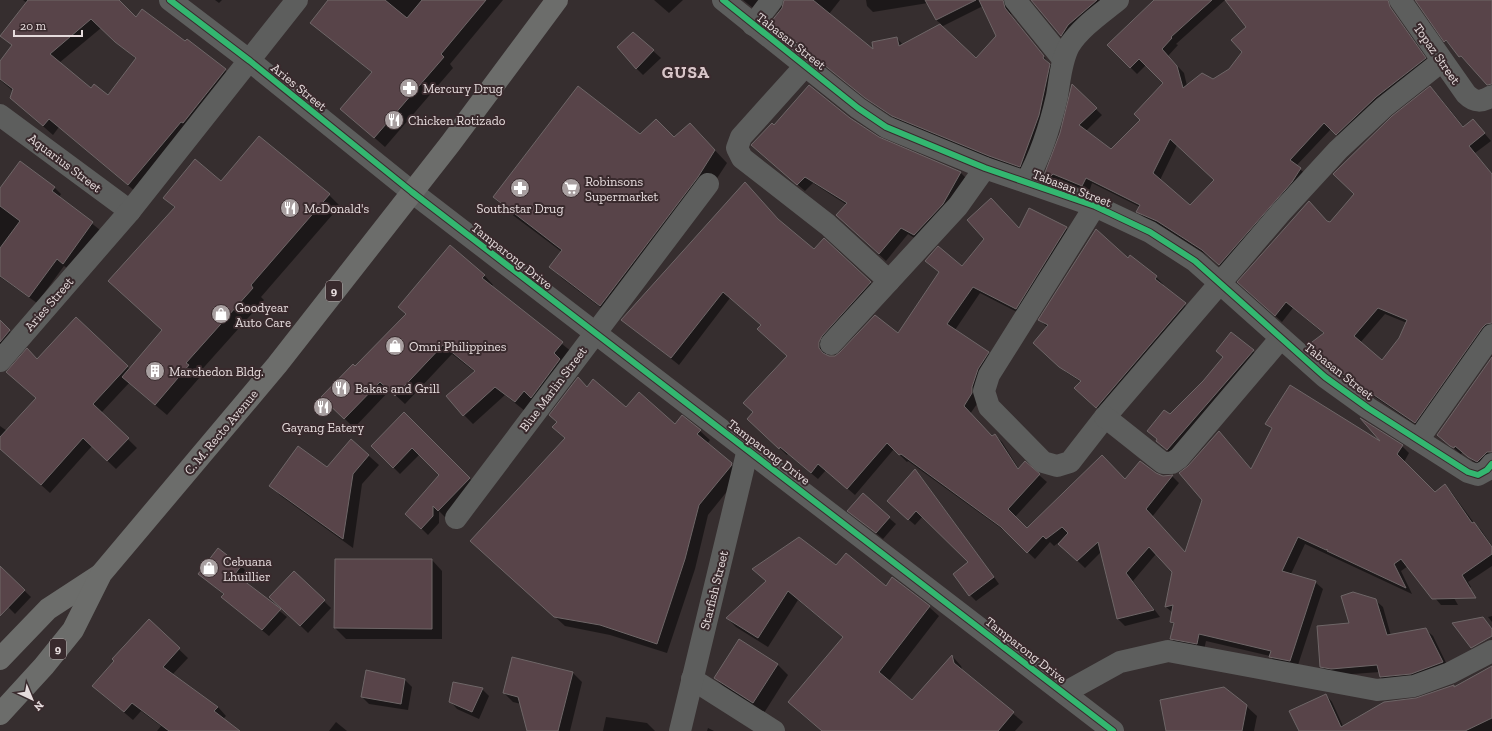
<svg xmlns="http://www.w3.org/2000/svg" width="1492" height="731" font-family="'Zilla Slab',serif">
  <rect width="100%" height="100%" fill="#362e2f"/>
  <!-- shadow -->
  <g fill="#0007" fill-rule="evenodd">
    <path d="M23,0H117L136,18L225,70L234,79L137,193L59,127L53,135L11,98L13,91L0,80V63L13,46L2,35L27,3ZM101,28L137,60L108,97L91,90L59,63Z"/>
    <polygon points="215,0 222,0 219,3"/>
    <polygon points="330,0 503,0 450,64 453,68 385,147 352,118 373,73 312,23"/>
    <polygon points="654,0 683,0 669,13"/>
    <polygon points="743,0 769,0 758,12"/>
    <path d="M785,0H840L829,14L875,51L897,38L903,45L941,24L936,20L928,3L873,12L867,6L866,0H1011L1009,9L1012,16L1056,72L1026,173L900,122L873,104L772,22ZM983,6L997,37L976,60L941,27Z"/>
    <polygon points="1031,0 1111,0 1068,42"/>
    <path d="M1155,0H1225L1176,44L1178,45L1168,56L1184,73L1187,86L1213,80L1230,69L1243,52L1247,27L1226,0H1381L1404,26L1431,65L1343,141L1331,129L1296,166L1307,175L1226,271L1210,257L1164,228L1144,218L1138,212L1140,207L1092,183L1089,192L1059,179L1057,183L1051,181L1045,175L1061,134L1072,86L1102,115L1085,132L1111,150L1142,120L1165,83L1146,65L1137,74L1108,45ZM1177,145L1215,180L1190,207L1160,180Z"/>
    <polygon points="1420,0 1492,0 1492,89 1446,41"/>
    <polygon points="633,33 661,58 643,75 636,68"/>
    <path d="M1437,94L1464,127L1473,120L1491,141L1475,153L1492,174V331L1422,429L1341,374L1316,352L1324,334L1293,308L1282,322L1245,289L1328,222L1331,223ZM1385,314L1407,323L1399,338L1382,362L1360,343Z"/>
    <polygon points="850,119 879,138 960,172 967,179 921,242 908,234 886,261 844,222 847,205 813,183 805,191 760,152"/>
    <polygon points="690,124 727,163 710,189 613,317 563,279 550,267 562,252 506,210 494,197 674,139"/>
    <polygon points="222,182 329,195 340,206 261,297 264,300 197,375 200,377 167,415 129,383 101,413 137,448 116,469 92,446 50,493 0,448 0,426 7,431 37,398 37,360 76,319 130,369 163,330 175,208 165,198"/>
    <polygon points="54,187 61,194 59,197 100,230 70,270 64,266 37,303 0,277 0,190"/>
    <polygon points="780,222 815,251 824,240 878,290 826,348 826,356 835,357 898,335 940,273 926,261 962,267 1020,229 1066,228 1073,235 1023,315 980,293 955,330 988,353 995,360 979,401 970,414 992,437 995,435 1002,442 1019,469 1025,463 1047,482 1015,517 1027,529 1125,480 1155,474 1163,476 1172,476 1179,483 1152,517 1185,553 1226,439 1252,470 1273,430 1266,424 1383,445 1402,446 1409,453 1404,462 1434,493 1445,485 1452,493 1474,523 1481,530 1492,546 1492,566 1468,582 1471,587 1454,598 1458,605 1441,605 1408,566 1401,571 1412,594 1305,544 1291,574 1315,582 1323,589 1297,668 1277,664 1270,656 1206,641 1204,650 1178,646 1171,638 1174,625 1171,622 1173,613 1166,607 1173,572 1156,554 1133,581 1160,617 1125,626 1118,619 1101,552 1085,568 1060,544 1062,540 1054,546 1050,542 1035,559 1009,534 908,461 907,462 894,449 855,495 826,470 818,479 788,454 787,455 755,426 754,412 788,357 762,326 730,298 679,365 623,320"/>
    <polygon points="1130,257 1156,277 1163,284 1162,286 1192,311 1104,414 1083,395 1081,382 1067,373 1041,350 1047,327 1040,320"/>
    <polygon points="484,275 493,285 491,287 572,352 525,411 505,395 473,424 464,415 475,372 452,354 405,404 390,390 354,428 323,397 355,367"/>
    <polygon points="0,321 15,337 0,352"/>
    <polygon points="1231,334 1260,357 1174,456 1157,441 1170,416 1204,381 1224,357"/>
    <polygon points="1492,358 1492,461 1476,464 1463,451 1461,454 1445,441"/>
    <polygon points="587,388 626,409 675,425 700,431 710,440 707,444 741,474 708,515 695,569 667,653 610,635 565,626 482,550 566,439 554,427"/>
    <polygon points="404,414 476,485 445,517 439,511 439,523 428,535 407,514 441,475 420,454 400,474 372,446"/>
    <polygon points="351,440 379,465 362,484 353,548 281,496 271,486 327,468"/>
    <polygon points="921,477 999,584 976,601 970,595 970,562 923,516 915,525 894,507"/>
    <polygon points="849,511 889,518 896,524 883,539"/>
    <polygon points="336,560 432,560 442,571 442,639 346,639 335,628"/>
    <polygon points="241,566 248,573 242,580 287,617 269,636 230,604 224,595 200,574"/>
    <polygon points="836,566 929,607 939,616 889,681 912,701 953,657 961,666 963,672 1023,722 1015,731 822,731 799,712 790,702 844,638 798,600 768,647 736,627 727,618 767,582 754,569"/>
    <polygon points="5,572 31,597 15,614 0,599 0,577"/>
    <polygon points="294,572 331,608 308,633 271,597"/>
    <polygon points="1375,600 1383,607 1391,636 1425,629 1433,636 1449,669 1388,684 1380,677 1380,672 1339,675 1329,673 1321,666 1350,624"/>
    <polygon points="1492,616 1492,622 1488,617"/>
    <polygon points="149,621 188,658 172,675 218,707 226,716 223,719 239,731 157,731 161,726 141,711 133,720 93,686"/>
    <polygon points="740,640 778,665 788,675 764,713 725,688 715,678"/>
    <polygon points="367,672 405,680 412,687 408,710 369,704 362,697"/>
    <polygon points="573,673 582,682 570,731 528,731 521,704 513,702 504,693"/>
    <polygon points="1492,677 1492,731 1300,731 1326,695 1332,702 1343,726 1453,686 1455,688"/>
    <polygon points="482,689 489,696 479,719 457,709 450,701"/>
    <polygon points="1246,706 1257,716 1254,731 1167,731"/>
    <polygon points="606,717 647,723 655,731 603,731"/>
    <polygon points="336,722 347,731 329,731"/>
    <polygon points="708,728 714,731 707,731"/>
  </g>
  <!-- building -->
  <g fill="#584449" stroke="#6e6667" fill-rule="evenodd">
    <path d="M28,0H119L136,17L142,9L185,41L187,39L226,69L183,123L181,122L128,185L49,119L43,126L10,98L13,89L0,79V61L12,45L0,36ZM91,19L115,42L136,58L108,95L94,84L91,88L50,54Z"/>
    <polygon points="328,0 385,0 407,18 422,0 486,0 441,54 444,57 374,138 340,109 372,72 310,23"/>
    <polygon points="784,0 813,0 873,49 872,42 897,37 899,46 940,24 976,58 996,36 979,0 1003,0 1005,8 1044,56 1043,58 1050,64 1039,115 1020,167 989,156 892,116 865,98 771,22 782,8"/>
    <polygon points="925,0 976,0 936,20"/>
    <polygon points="1031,0 1097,0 1068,25 1061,36"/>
    <path d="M1154,0H1212L1171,37L1172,38L1162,49L1177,66L1183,88L1202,73L1213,79L1229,69L1242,52L1231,40L1246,27L1225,0H1388L1390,7L1426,58L1376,97L1336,135L1324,123L1290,160L1301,168L1292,182L1219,265L1202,250L1157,221L1136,212L1140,205L1086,178L1082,186L1053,174L1050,177L1044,175L1060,133L1072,84L1097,108L1079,125L1111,149L1140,120L1134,114L1163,83L1139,59L1130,68L1107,45ZM1170,139L1214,180L1190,205L1153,173Z"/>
    <polygon points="1415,0 1492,0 1492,84 1487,85 1461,56 1459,57 1446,40 1444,42"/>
    <polygon points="633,32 654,50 636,69 617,47"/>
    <polygon points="809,85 850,118 879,137 961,172 943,204 914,235 901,228 879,254 836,215 847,203 805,177 797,185 751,145 772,123 774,125"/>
    <polygon points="578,86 640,134 656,119 674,137 690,123 715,150 698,177 600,306 549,267 562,250 493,197"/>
    <path d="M1430,86L1463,127L1473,119L1485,133L1469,146L1492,174V323L1486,324L1482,328L1415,423L1333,367L1308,345L1324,333L1286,302L1275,316L1237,282L1309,201L1327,221L1330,222L1354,194L1333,174L1392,116ZM1378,308L1407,320L1399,338L1382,360L1354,336Z"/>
    <polygon points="259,136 330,194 251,285 253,288 186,363 189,365 155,405 122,377 162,330 108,281 175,207 163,198 195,159 221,181"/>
    <polygon points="20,161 55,187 52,191 93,222 63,264 57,259 29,297 0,276 0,248 20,221 0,206 0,188"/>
    <polygon points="745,182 778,219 814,249 824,238 871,282 822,336 819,342 819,348 823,353 829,356 835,356 840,352 875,315 898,333 939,272 925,261 938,246 962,266 984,239 967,220 991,198 1019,228 1029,208 1067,227 1016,309 973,287 947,324 989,352 978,369 972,387 972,393 964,406 992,436 995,434 1018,469 1025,461 1040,474 1008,509 1027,528 1102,455 1125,479 1140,461 1156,473 1163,476 1173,475 1146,509 1185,552 1202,500 1179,473 1188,466 1219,431 1251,469 1272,428 1265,424 1290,385 1380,441 1360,418 1403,445 1397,454 1435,492 1445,484 1472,523 1474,522 1492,547 1492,554 1462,575 1476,598 1432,599 1401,559 1394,564 1406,588 1327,551 1327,549 1326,550 1298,537 1282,571 1316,581 1290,661 1269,657 1271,651 1199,634 1197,644 1170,639 1174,623 1170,622 1173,605 1165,607 1172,572 1149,547 1126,573 1154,610 1117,619 1098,542 1077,561 1058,544 1068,533 1062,527 1046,539 1043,536 1027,553 1001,527 901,454 899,455 887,443 847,489 818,464 811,473 780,447 779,449 747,419 753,412 743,403 787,356 757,329 761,325 723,292 671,358 621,320"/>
    <polygon points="1096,229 1128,258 1130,255 1157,276 1155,279 1186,303 1096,408 1074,388 1081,381 1059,367 1033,343 1048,325 1038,320"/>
    <polygon points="450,245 485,275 482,278 563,342 554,353 560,359 531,398 524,391 515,402 495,387 463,416 446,396 475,371 443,345 395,396 380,382 344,419 321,397 353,364 355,366 406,314 398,307"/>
    <polygon points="76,317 128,366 93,404 129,438 107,461 83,438 41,485 0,449 0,437 36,398 6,372 27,348 37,359"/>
    <polygon points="0,320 10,330 0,342"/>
    <polygon points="1231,332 1254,350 1167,450 1156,441 1157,439 1147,431 1164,410 1170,414 1203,381 1223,357 1216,351"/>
    <polygon points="1492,357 1492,452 1487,452 1477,462 1468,457 1455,446 1454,448 1450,446 1437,435"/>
    <polygon points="578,377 587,387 593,379 626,407 639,392 675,424 682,415 701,430 697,434 732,463 731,466 699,505 685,559 657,644 600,625 554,617 470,541 565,438 552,427 557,422 549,415"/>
    <polygon points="404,412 470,478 438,511 433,506 433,516 421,529 405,514 439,475 412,448 393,468 371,446"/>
    <polygon points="351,439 369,455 353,474 343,539 269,486 298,446 327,467"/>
    <polygon points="915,469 994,577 969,596 953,574 968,562 916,511 908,520 887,501"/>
    <polygon points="863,493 890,517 876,533 847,511"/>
    <polygon points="799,537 836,565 846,553 886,586 892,577 930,606 879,672 912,700 952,655 954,663 1014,712 998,731 822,731 788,702 843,637 788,591 758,638 726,618 766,581 752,569"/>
    <polygon points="218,548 241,566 235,574 281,609 262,630 221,597 224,594 198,574"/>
    <polygon points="335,559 432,559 432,629 334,628"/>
    <polygon points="0,566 25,590 0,616"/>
    <polygon points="294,571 325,600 300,626 269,597"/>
    <polygon points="1353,592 1376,599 1387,635 1426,628 1443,662 1411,674 1380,677 1377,665 1331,669 1320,667 1317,626 1349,623 1341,596"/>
    <polygon points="1483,617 1492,629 1492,636 1471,648 1452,623"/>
    <polygon points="149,619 180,648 163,667 218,707 214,711 240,731 169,731 132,703 124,712 92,686 114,661 112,659"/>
    <polygon points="739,639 778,664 753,703 714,678"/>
    <polygon points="512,657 573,672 558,731 527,731 518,697 503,693"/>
    <polygon points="1492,666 1492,718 1465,731 1299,731 1289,711 1326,694 1341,727 1384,702 1416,698 1454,685 1454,687"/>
    <polygon points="366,670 405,679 401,704 361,697"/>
    <polygon points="453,682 483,688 472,712 449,702"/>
    <polygon points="1224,687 1247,705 1242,731 1166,731 1160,700"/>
  </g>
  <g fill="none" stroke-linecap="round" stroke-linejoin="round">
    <!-- minor -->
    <g stroke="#5d5e5d" stroke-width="22">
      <polyline points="170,0 250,61 412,192 1113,731"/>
      <polyline points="723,0 858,108 886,127 985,168 1095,206 1150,232 1195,261 1325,377 1368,408 1468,472 1478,475 1487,470 1492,464"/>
      <polyline points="1015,0 1063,59"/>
      <path d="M1400,0L1466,94C1475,103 1482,102 1492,96"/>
      <polyline points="753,25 772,0"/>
      <polyline points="805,66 741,137 737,148 742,158 828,225 889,281"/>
      <polyline points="0,115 130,211"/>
      <path d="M1026,182C1041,155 1050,127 1057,96C1060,79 1061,61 1069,46C1080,28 1102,13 1118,0"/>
      <polyline points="1095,206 989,375 984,391 989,407 1043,462 1057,466 1070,462 1105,417 1281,212 1338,150 1384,107 1442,61"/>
      <polyline points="831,344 958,206 985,168"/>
      <polyline points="0,361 130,211 297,0"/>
      <polyline points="1105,417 1163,463 1172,463 1179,458 1281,338"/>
      <polyline points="1418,440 1492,335"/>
      <polyline points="456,518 708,184"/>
      <polyline points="692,679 774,731"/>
      <polyline points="1064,693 1120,662 1168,651 1377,690 1414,686 1450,673 1492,651"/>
      <polyline points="680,731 748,449"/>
    </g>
    <!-- highway -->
    <g stroke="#6c6d6b" stroke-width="22">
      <polyline points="0,659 48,609 100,575"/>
      <polyline points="0,714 44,666 73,630 101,574 277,365 450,144 557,0"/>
    </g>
    <!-- cycleway casing -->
    <g stroke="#392a2d" stroke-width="8">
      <g id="cycleway">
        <polyline points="170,0 250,61 412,192 1113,731"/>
        <polyline points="723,0 858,108 886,127 985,168 1095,206 1150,232 1195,261 1325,377 1368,408 1468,472 1478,475 1487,470 1492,464"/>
      </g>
    </g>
    <!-- cycleway -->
    <use href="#cycleway" stroke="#33b770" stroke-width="6"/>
  </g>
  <!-- icons -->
  <defs>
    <g id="pharmacy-disc" transform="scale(1)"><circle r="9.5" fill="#a89fa0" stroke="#392a2d"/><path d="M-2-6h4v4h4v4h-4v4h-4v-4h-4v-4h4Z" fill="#fff"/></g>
    <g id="restaurant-disc" transform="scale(1)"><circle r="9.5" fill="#a89fa0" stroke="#392a2d"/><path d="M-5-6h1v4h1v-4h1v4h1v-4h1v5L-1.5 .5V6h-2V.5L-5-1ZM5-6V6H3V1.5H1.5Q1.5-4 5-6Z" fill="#fff"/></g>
    <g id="supermarket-disc" transform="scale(1)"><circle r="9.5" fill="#a89fa0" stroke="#392a2d"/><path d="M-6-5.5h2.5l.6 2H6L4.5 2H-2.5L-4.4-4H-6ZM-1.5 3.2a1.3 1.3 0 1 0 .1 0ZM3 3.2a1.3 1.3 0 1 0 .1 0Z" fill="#fff"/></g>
    <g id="shop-disc" transform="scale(1)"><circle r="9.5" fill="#a89fa0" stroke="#392a2d"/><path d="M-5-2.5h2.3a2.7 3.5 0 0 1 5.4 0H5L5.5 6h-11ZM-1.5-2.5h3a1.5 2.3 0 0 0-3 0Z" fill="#fff"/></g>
    <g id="building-disc" transform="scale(1)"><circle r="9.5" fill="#a89fa0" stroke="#392a2d"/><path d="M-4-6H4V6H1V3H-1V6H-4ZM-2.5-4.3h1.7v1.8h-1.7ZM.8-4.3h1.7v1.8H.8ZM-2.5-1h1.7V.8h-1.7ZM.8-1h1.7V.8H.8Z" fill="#fff"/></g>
  </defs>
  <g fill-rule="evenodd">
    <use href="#pharmacy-disc" x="409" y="88"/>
    <use href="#restaurant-disc" x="394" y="120"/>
    <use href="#pharmacy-disc" x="520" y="188"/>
    <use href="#supermarket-disc" x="571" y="188"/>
    <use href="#restaurant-disc" x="290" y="208"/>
    <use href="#shop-disc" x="221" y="314"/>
    <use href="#shop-disc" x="395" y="346"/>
    <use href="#building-disc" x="155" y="371"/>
    <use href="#restaurant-disc" x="341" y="388"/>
    <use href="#restaurant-disc" x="323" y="407"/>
    <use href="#shop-disc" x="209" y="568"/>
  </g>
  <g text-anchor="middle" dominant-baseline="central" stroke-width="4" stroke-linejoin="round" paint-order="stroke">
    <!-- shield labels -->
    <g fill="#392a2d" stroke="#b2a7a8" stroke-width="1">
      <rect x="326" y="281" width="16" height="20" rx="3"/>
      <rect x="50" y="639" width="16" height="20" rx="3"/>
    </g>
    <g font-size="12" font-weight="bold" fill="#e6dcdd">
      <text x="334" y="291">9</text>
      <text x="58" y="649">9</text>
    </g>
    <!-- street labels -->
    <g font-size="13" fill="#e6dcdd" stroke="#392a2d">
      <text transform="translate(791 41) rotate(38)">Tabasan Street</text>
      <text transform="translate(1437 54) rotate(55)">Topaz Street</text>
      <text transform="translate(299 87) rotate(39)">Aries Street</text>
      <text transform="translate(65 163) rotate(37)">Aquarius Street</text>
      <text transform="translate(1072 188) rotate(21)">Tabasan Street</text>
      <text transform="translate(512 256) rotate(38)">Tamparong Drive</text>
      <text transform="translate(49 304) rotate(-49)">Aries Street</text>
      <text transform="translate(1339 371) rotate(38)">Tabasan Street</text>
      <text transform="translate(553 389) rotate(-53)">Blue Marlin Street</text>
      <text transform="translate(221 432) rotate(-50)">C. M. Recto Avenue</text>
      <text transform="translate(769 452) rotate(37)">Tamparong Drive</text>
      <text transform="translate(714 590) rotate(-76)">Starfish Street</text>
      <text transform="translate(1026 650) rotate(38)">Tamparong Drive</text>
    </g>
    <!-- poi labels -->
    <g font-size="13" fill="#e6dcdd" stroke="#392a2d" text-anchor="start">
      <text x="423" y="88">Mercury Drug</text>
      <text x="408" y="120">Chicken Rotizado</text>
      <text x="585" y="181">Robinsons<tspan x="585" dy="15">Supermarket</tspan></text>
      <text x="304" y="208">McDonald's</text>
      <text x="520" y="208" text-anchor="middle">Southstar Drug</text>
      <text x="235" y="307">Goodyear<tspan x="235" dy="15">Auto Care</tspan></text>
      <text x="409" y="346">Omni Philippines</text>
      <text x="169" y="371">Marchedon Bldg.</text>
      <text x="355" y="388">Bakas and Grill</text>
      <text x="323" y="427" text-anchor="middle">Gayang Eatery</text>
      <text x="223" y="561">Cebuana<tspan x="223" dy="15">Lhuillier</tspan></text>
    </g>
    <!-- district labels -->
    <g font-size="17" font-weight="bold" letter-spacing="1" fill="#d8c5c8" stroke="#392a2d">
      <text x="686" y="72">GUSA</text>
    </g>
  </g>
  <!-- north arrow -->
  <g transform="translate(32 699) rotate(136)" stroke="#392a2d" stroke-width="3" paint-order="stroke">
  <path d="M0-3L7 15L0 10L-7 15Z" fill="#e6dcdd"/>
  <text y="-6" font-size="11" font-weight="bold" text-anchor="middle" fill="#e6dcdd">N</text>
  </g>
  <!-- scale -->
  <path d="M14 30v6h68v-6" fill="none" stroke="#e6dcdd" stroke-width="2"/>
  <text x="20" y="30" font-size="12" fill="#e6dcdd" stroke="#392a2d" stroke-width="3" paint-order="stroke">20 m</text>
</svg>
